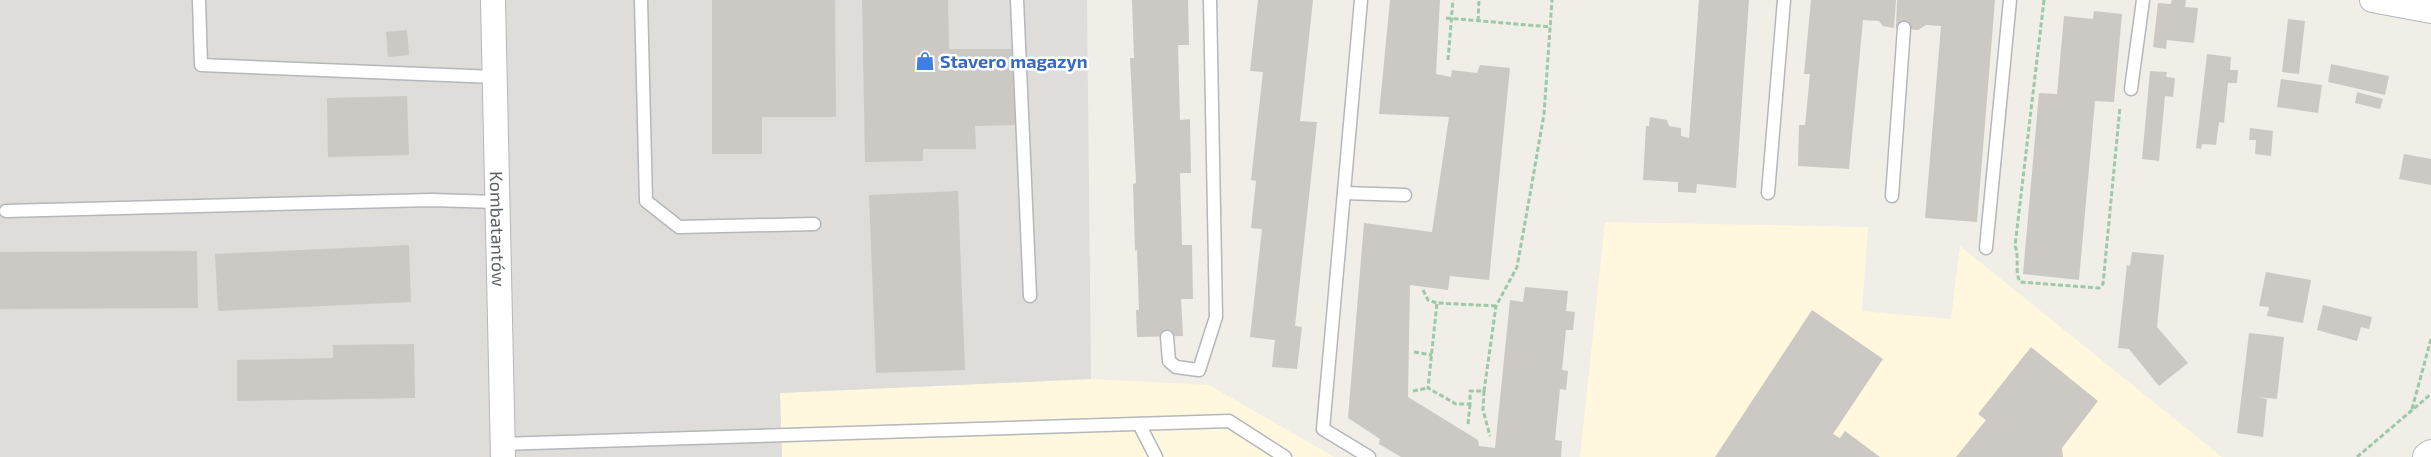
<svg xmlns="http://www.w3.org/2000/svg" width="2431" height="457" font-family="'Exo 2',sans-serif">
  <rect width="100%" height="100%" fill="#f0eee7"/>
  <!-- commercial -->
  <g fill="#fff7de">
    <polygon points="1605,222 1868,227 1862,311 1951,319 1960,246 2222,457 1580,457"/>
    <polygon points="1091,379 1209,385 1334,457 782,457 780,393"/>
  </g>
  <!-- industrial -->
  <polygon fill="#dfddd9" points="0,0 1087,0 1091,379 780,393 782,457 0,457"/>
  <!-- building -->
  <g fill="#ccc9c4">
    <polygon points="712,0 835,0 836,117 762,117 762,154 712,154"/>
    <polygon points="862,0 948,0 949,49 1019,49 1019,125 975,126 976,149 923,149 923,161 865,162"/>
    <polygon points="1132,0 1188,0 1189,45 1178,45 1180,120 1190,119 1191,173 1180,173 1182,245 1192,245 1193,299 1181,299 1183,336 1137,337 1136,310 1139,310 1137,250 1135,251 1133,184 1136,183 1130,58 1134,58"/>
    <polygon points="1258,0 1313,0 1300,121 1317,122 1295,326 1302,327 1297,369 1272,367 1275,340 1250,337 1262,229 1251,228 1256,181 1251,180 1263,72 1250,71"/>
    <polygon points="1390,0 1440,0 1436,74 1451,77 1452,70 1477,73 1480,65 1510,68 1489,280 1450,276 1448,290 1410,285 1408,397 1478,440 1479,446 1495,448 1510,300 1523,302 1525,287 1568,291 1566,311 1575,312 1573,330 1566,330 1562,370 1568,371 1566,390 1560,389 1555,440 1562,441 1561,457 1401,457 1379,444 1380,439 1348,418 1364,223 1432,232 1449,117 1379,114"/>
    <polygon points="1699,0 1749,0 1736,188 1697,184 1696,193 1678,192 1678,182 1643,180 1646,126 1649,126 1650,117 1667,120 1669,126 1681,128 1681,136 1689,138"/>
    <polygon points="1811,0 1896,0 1894,28 1883,26 1879,21 1863,20 1849,169 1798,166 1799,125 1805,125 1810,74 1804,74"/>
    <polygon points="1897,0 1995,0 1977,222 1925,218 1941,26 1926,25 1918,30 1896,28"/>
    <polygon points="2172,0 2186,0 2185,7 2198,8 2194,43 2167,40 2166,49 2153,47 2158,3 2171,4"/>
    <polygon points="2094,11 2122,14 2114,102 2095,101 2079,280 2023,274 2039,93 2057,94 2064,16 2093,19"/>
    <polygon points="2288,19 2305,21 2299,74 2282,72"/>
    <polygon points="407,30 409,55 388,57 386,32"/>
    <polygon points="2207,54 2231,57 2230,70 2238,70 2237,83 2228,83 2224,123 2219,122 2216,145 2202,144 2201,149 2196,148"/>
    <polygon points="2331,64 2389,76 2385,95 2328,82"/>
    <polygon points="2150,71 2167,72 2166,77 2175,78 2173,97 2165,96 2159,161 2142,159"/>
    <polygon points="2281,79 2322,85 2318,113 2277,107"/>
    <polygon points="2357,92 2383,99 2380,109 2355,103"/>
    <polygon points="407,96 409,155 328,157 327,98"/>
    <polygon points="2250,128 2273,131 2271,156 2255,154 2256,140 2249,140"/>
    <polygon points="2404,154 2431,159 2431,185 2399,179"/>
    <polygon points="958,191 965,370 876,373 869,195"/>
    <polygon points="409,245 411,302 218,311 215,254"/>
    <polygon points="197,251 198,308 0,309 0,252"/>
    <polygon points="2132,252 2164,255 2157,327 2188,363 2159,386 2129,349 2118,348 2127,265 2130,266"/>
    <polygon points="2266,272 2311,280 2303,323 2267,316 2269,307 2259,306"/>
    <polygon points="2323,305 2372,317 2369,329 2361,327 2357,341 2317,330"/>
    <polygon points="1812,310 1883,359 1833,434 1840,438 1845,431 1880,457 1715,457"/>
    <polygon points="2249,333 2284,337 2277,399 2256,397 2267,399 2263,437 2237,433"/>
    <polygon points="414,344 415,398 237,401 237,360 333,358 333,345"/>
    <polygon points="2031,347 2098,401 2062,448 2063,457 1956,457 1986,420 1978,414"/>
  </g>
  <g fill="none" stroke-linecap="round" stroke-linejoin="round">
    <!-- service casing -->
    <g stroke="#b4b7bb" stroke-width="15">
      <g id="service">
        <polyline points="199,0 201,65 495,77"/>
        <polyline points="641,0 646,201 679,227 814,224"/>
        <polyline points="1017,0 1030,296"/>
        <polyline points="1361,0 1323,429 1369,457"/>
        <polyline points="2131,89 2143,0"/>
        <polyline points="1344,193 1405,195"/>
        <polyline points="1768,193 1784,0"/>
        <polyline points="1892,196 1904,28"/>
        <polyline points="6,211 431,200 497,202"/>
        <polyline points="1986,248 2010,0"/>
        <polyline points="1167,337 1169,361 1176,367 1199,370 1216,317 1210,0"/>
        <polyline points="1139,424 1156,457"/>
        <polyline points="502,444 1229,421 1285,457"/>
      </g>
    </g>
    <!-- minor casing -->
    <g stroke="#b4b7bb" stroke-width="26">
      <g id="minor">
        <path id="s1" d="M493,0L503,457"/>
        <polyline points="2372,0 2431,11"/>
      </g>
    </g>
    <!-- secondary casing -->
    <g stroke="#b5b9be" stroke-width="30">
      <polyline id="secondary" points="2427,457 2431,454"/>
    </g>
    <!-- path -->
    <g stroke="#9cc9a9" stroke-width="3" stroke-dasharray="5 2.5" stroke-linecap="butt">
      <path d="M2044,0L2015,246C2020,258 2014,271 2020,282L2099,288L2103,284L2120,107"/>
      <polyline points="1446,18 1551,27"/>
      <polyline points="1478,21 1479,0"/>
      <polyline points="1448,60 1453,0"/>
      <polyline points="1423,290 1428,300 1437,303"/>
      <polyline points="1496,306 1437,303 1428,388 1456,404 1470,404 1470,391 1484,391 1496,306 1517,267 1531,189 1544,114 1552,0"/>
      <polyline points="1414,352 1432,355"/>
      <polyline points="1413,391 1428,388"/>
      <polyline points="1484,391 1483,410 1490,436"/>
      <polyline points="2412,409 2431,339"/>
      <polyline points="1468,424 1470,404"/>
      <polyline points="2357,457 2431,394"/>
    </g>
    <!-- service -->
    <use href="#service" stroke="#fff" stroke-width="12"/>
    <!-- minor -->
    <use href="#minor" stroke="#fff" stroke-width="24"/>
    <!-- secondary -->
    <use href="#secondary" stroke="#fff" stroke-width="28"/>
  </g>
  <!-- icons -->
  <defs>
    <g id="shop-bare" transform="scale(1.5)"><path d="M-5-2.5h2.3a2.7 3.5 0 0 1 5.4 0H5L5.5 6h-11ZM-1.5-2.5h3a1.5 2.3 0 0 0-3 0Z" fill="#3f7fe0" stroke="#fff" stroke-width="2.5" paint-order="stroke"/></g>
  </defs>
  <g fill-rule="evenodd">
    <use href="#shop-bare" x="925" y="61"/>
  </g>
  <g text-anchor="middle" dominant-baseline="central" stroke-width="5" stroke-linejoin="round" paint-order="stroke">
    <!-- shop labels -->
    <g font-size="18" font-weight="bold" fill="#366cbe" stroke="#fff" text-anchor="start">
      <text x="940" y="61">Stavero magazyn</text>
    </g>
    <!-- street labels -->
    <g font-size="18" fill="#5e6267" stroke="#fff">
      <text stroke="none"><textPath href="#s1" startOffset="229">Kombatantów</textPath></text>
    </g>
  </g>
</svg>
